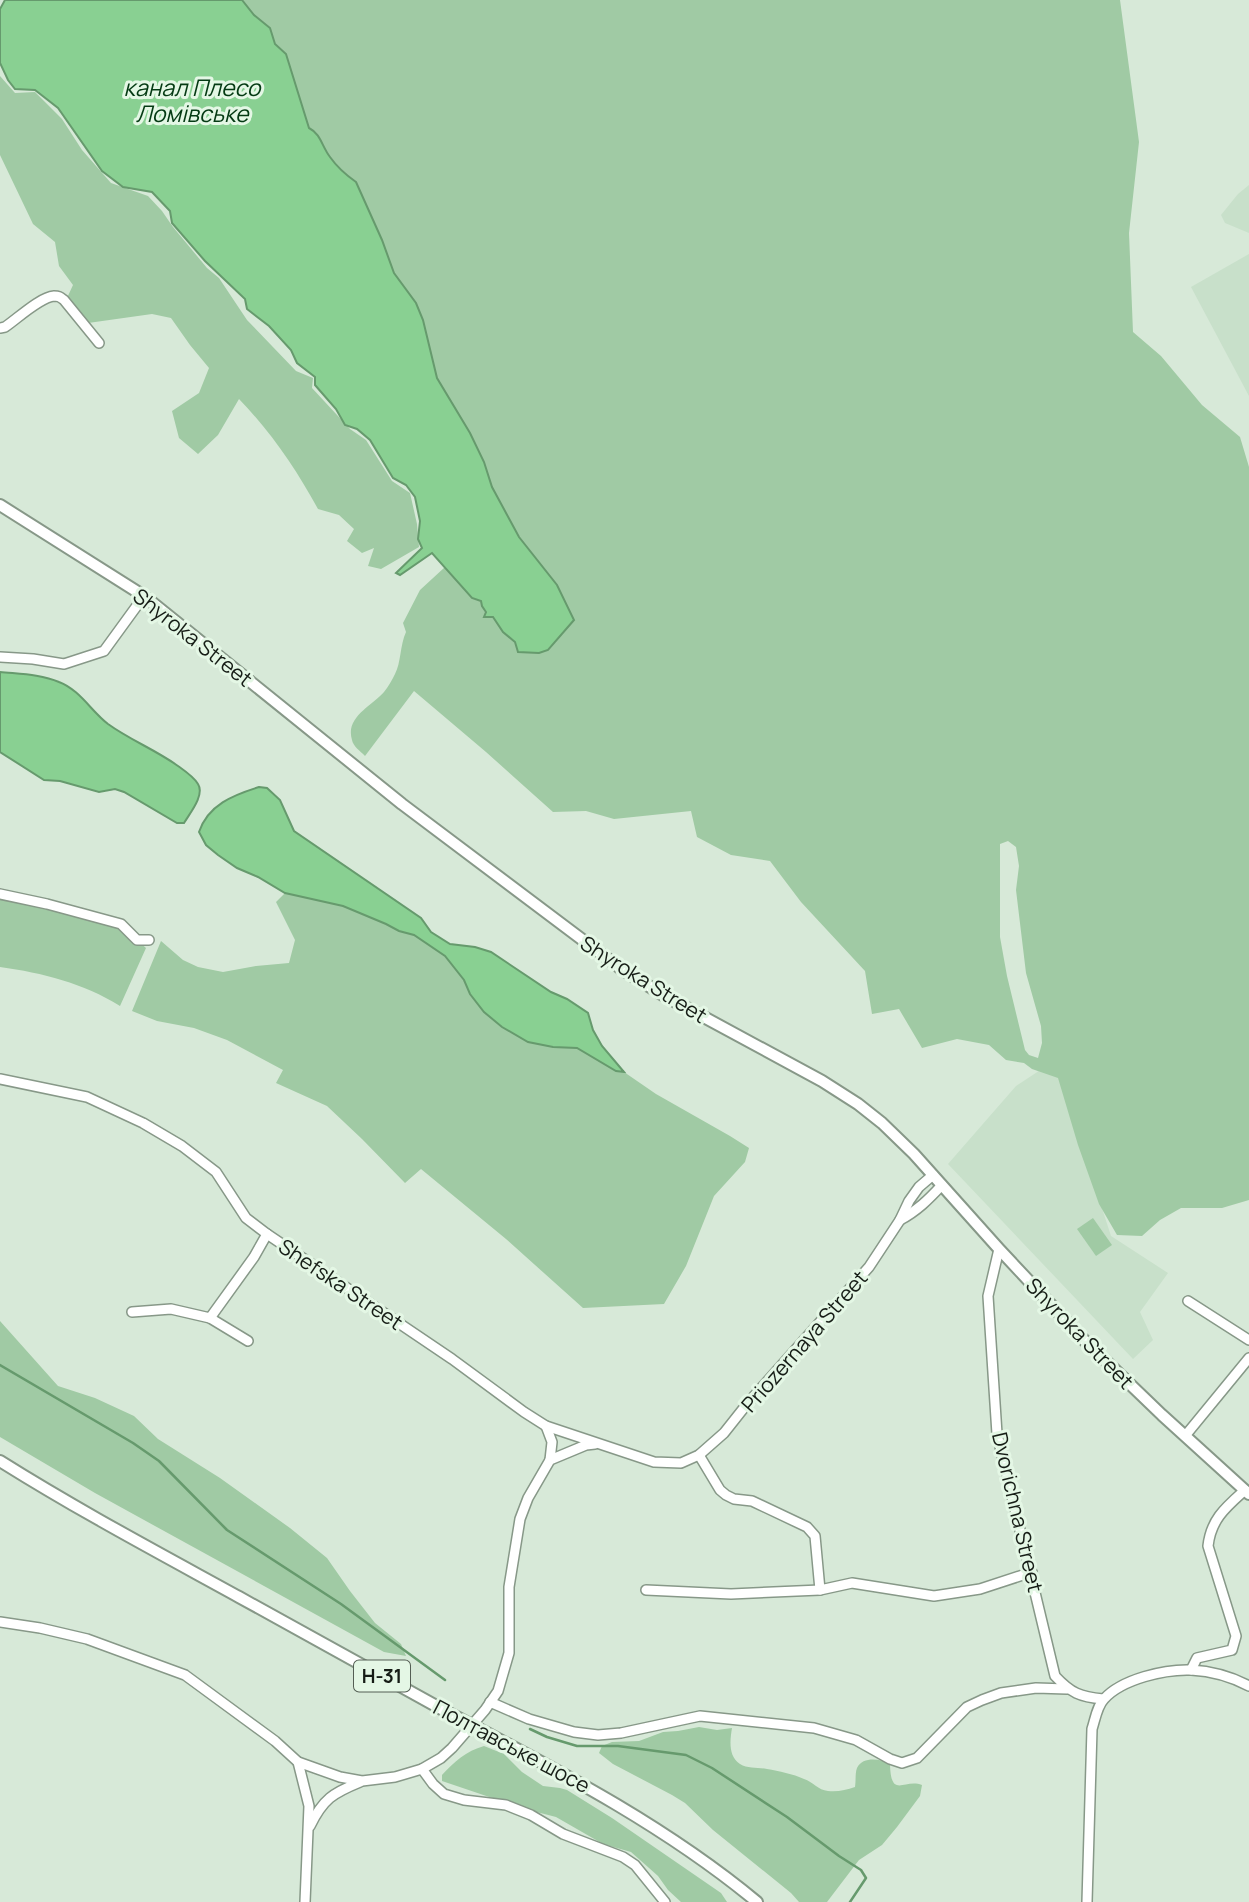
<svg xmlns="http://www.w3.org/2000/svg" width="1249" height="1902" font-family="Manrope,sans-serif">
  <rect width="100%" height="100%" fill="#d7e9d8"/>
  <!-- built -->
  <g fill="#c8e0ca">
    <polygon points="1249,185 1249,233 1225,223 1221,215 1238,194"/>
    <polygon points="1249,254 1249,396 1191,287"/>
    <polygon points="1054,1061 1111,1236 1168,1273 1140,1312 1153,1340 1133,1359 948,1164 1016,1086"/>
  </g>
  <!-- green -->
  <g fill="#a0caa4" fill-rule="evenodd">
    <path d="M242,0H1120L1139,142L1129,233L1133,332L1161,356L1202,405L1240,437L1249,467V1200L1222,1208H1181L1160,1220L1142,1236L1117,1235L1099,1204L1078,1145L1058,1078L1032,1069L1024,1063L1006,1060L989,1045L957,1039L922,1048L899,1009L872,1014L865,971L801,902L770,861L731,855L697,837L691,811L614,819L586,811L553,812L486,752L414,691L365,756C360,751 353,746 352,740C345,717 372,706 384,692C388,687 392,680 395,674C401,663 400,645 406,632L403,623L420,590L445,567L472,598L481,601C483,611 489,612 495,619C502,628 507,635 515,642L557,585L519,537L492,487L484,462L470,433L437,378L423,320L416,303L394,273L382,240L356,182C346,175 337,167 330,157C322,147 321,134 309,129L286,54L275,44L270,28L254,15ZM1008,841L1016,847L1019,866L1016,890L1026,973L1041,1026L1042,1043L1038,1058L1029,1055L1025,1050L1007,976L1000,937V844Z"/>
    <path d="M0,76L15,93L35,92L62,119L82,150L111,183L148,196L162,211L173,227L207,268L219,278L247,320L296,371L313,378L312,388L350,429L366,440L392,481L410,493L417,524L419,547L381,569L368,566L374,548L362,553L347,541L354,529L339,515L318,509C296,469 271,432 239,399L218,435L198,454L179,438L172,411L199,393L209,368L190,345L171,318L152,314L88,323L67,298L73,285L59,266L55,242L33,224L0,155Z"/>
    <polygon points="285,893 343,906 386,924 399,931 414,935 445,956 464,980 470,994 484,1012 502,1027 528,1042 553,1047 577,1048 584,1050 616,1071 624,1072 656,1094 730,1136 749,1148 745,1162 714,1196 686,1266 664,1304 583,1308 506,1239 421,1169 405,1183 362,1139 327,1106 276,1083 283,1070 227,1040 194,1028 157,1021 132,1011 161,941 183,960 198,967 223,972 256,966 289,963 295,940 276,902"/>
    <path d="M0,895L122,927L146,948L120,1006C83,983 43,973 0,967Z"/>
    <polygon points="1093,1218 1112,1245 1096,1256 1077,1229"/>
    <polygon points="0,1321 58,1386 95,1398 134,1416 158,1439 220,1478 290,1528 327,1558 350,1591 375,1623 401,1644 406,1656 384,1652 95,1493 0,1437"/>
    <path d="M699,1727L717,1730L732,1728C730,1740 728,1756 740,1764C748,1769 758,1767 767,1769C779,1771 793,1774 804,1779C813,1782 818,1790 828,1791C838,1792 846,1790 855,1787C856,1781 855,1773 857,1768C863,1756 881,1759 890,1764C891,1800 904,1778 922,1785L920,1796L897,1827L882,1845L859,1860L827,1902H799L791,1893L713,1830L685,1803L672,1795L613,1764L599,1753L602,1746L612,1742L639,1741L663,1732L678,1731Z"/>
    <path d="M484,1746L504,1754L522,1772L543,1786L560,1788L567,1790L612,1818L721,1893L727,1902H681L668,1890L658,1876L631,1852L603,1844L556,1817L525,1809L442,1781V1775C454,1762 466,1751 484,1746Z"/>
  </g>
  <!-- water -->
  <g fill="#89d092" stroke="#669a6d" stroke-width="2">
    <path d="M5,0H242L254,15L270,28L275,44L286,54L309,128C321,134 322,147 330,157C337,167 346,175 356,182L382,240L394,273L416,303L423,320L437,378L470,433L484,462L492,487L519,537L557,585L574,620L548,650L539,653L518,652L515,642L503,632L493,617H484L486,612L482,606L481,601L472,598L432,553L400,575L396,573L422,548L418,539L420,521L415,497L406,485L393,478L370,440L357,429L345,425L336,409L315,385V377L297,363L291,350L269,326L247,309L245,299L205,261L172,223L170,211L152,192L123,187L102,171L58,108L35,90L15,89L8,80L0,63V9Z"/>
    <path d="M0,672C19,674 41,674 59,682C80,690 91,711 108,724C130,740 156,750 178,766C185,771 194,777 198,784C205,795 190,813 184,823H177L124,792L115,789L99,792L60,781L44,780L0,752Z"/>
    <path d="M259,787L267,788L280,800L294,831L421,918L431,932L450,944L475,947L491,952L551,992L567,999L588,1013L593,1030L602,1046L624,1072L616,1071L577,1048L553,1047L528,1042L502,1027L484,1012L470,994L464,980L445,956L414,935L399,931L386,924L343,906L285,893L258,877L237,868L218,855L206,845L199,832C208,805 233,795 259,787Z"/>
  </g>
  <g fill="none" stroke-linecap="round" stroke-linejoin="round">
    <!-- stream -->
    <g stroke="#669a6d" stroke-width="2.5">
      <polyline points="0,1365 133,1443 159,1461 227,1530 341,1604 445,1680"/>
      <polyline points="530,1729 547,1737 577,1746 618,1746 686,1755 712,1768 787,1817 839,1856 861,1870 866,1878 850,1902"/>
    </g>
    <!-- minor casing -->
    <g stroke="#879888" stroke-width="12">
      <g id="minor">
        <path d="M0,328L5,327C17,319 40,297 54,296C59,296 60,297 64,300L99,343"/>
        <polyline points="0,657 33,659 64,664 104,651 144,596"/>
        <polyline points="0,894 47,904 121,924 137,940 149,940"/>
        <polyline points="0,1079 87,1097 143,1123 182,1146 216,1172 246,1218 267,1234 452,1359 524,1412 546,1426 654,1462 681,1463 699,1455 724,1433 747,1404 869,1267 900,1220 909,1201 919,1187 933,1175"/>
        <path d="M900,1220C917,1211 929,1199 942,1185"/>
        <path d="M999,1249L988,1296L997,1434L1055,1676C1071,1693 1080,1697 1103,1699"/>
        <polyline points="1188,1301 1249,1340"/>
        <polyline points="132,1312 171,1309 210,1318 248,1341"/>
        <polyline points="210,1318 254,1257 267,1234"/>
        <polyline points="546,1426 552,1442 550,1460"/>
        <polyline points="1185,1436 1249,1358"/>
        <polyline points="699,1455 720,1490 726,1495 734,1499 752,1501 807,1527 815,1536 820,1590"/>
        <polyline points="646,1590 731,1594 820,1590 852,1583 934,1596 980,1589 1032,1572"/>
        <polyline points="0,1622 40,1628 87,1639 185,1675 275,1741 298,1762 340,1777 362,1781 395,1777 422,1769 441,1758 452,1748 485,1710 498,1691 509,1653 509,1587 520,1519 528,1498 550,1460 586,1445 595,1444"/>
        <path d="M1191,1670L1197,1658L1232,1650L1236,1636L1208,1546C1211,1519 1226,1507 1245,1490"/>
        <polyline points="490,1702 529,1719 574,1732 598,1735 621,1733 700,1716 814,1728 856,1740 890,1759 902,1763 917,1758 967,1707 982,1700 1001,1693 1036,1688 1067,1689"/>
        <polyline points="298,1762 309,1806 305,1902"/>
        <polyline points="422,1769 433,1784 444,1794 464,1800 506,1805 531,1815 563,1834 623,1857 635,1865 665,1902"/>
        <path d="M310,1826C323,1799 333,1793 360,1782"/>
        <path d="M1087,1902L1092,1729C1095,1720 1097,1706 1104,1699C1122,1679 1165,1669 1191,1670C1210,1671 1232,1677 1249,1686"/>
      </g>
    </g>
    <!-- major casing -->
    <g stroke="#879888" stroke-width="14">
      <g id="major">
        <polyline points="0,505 144,596 402,804 620,968 663,995 822,1081 858,1104 882,1123 914,1154 999,1249 1084,1340 1162,1415 1249,1494"/>
        <path d="M0,1461C78,1510 159,1553 239,1597C308,1635 377,1674 447,1712C555,1769 663,1824 757,1902"/>
      </g>
    </g>
    <!-- minor -->
    <use href="#minor" stroke="#fff" stroke-width="9"/>
    <!-- major -->
    <use href="#major" stroke="#fff" stroke-width="10"/>
  </g>
  <g text-anchor="middle" dominant-baseline="central" stroke-width="6" stroke-linejoin="round" paint-order="stroke">
    <!-- shield labels -->
    <rect fill="#e4f7e5" stroke="#545e54" stroke-width="2" x="354" y="1660.5" width="56" height="31" rx="5"/>
    <g font-size="19" font-weight="bold" fill="#161d16">
      <text x="382" y="1676">Н-31</text>
    </g>
    <!-- street labels -->
    <g font-size="21" fill="#161d16" stroke="#e4f7e5">
      <text transform="translate(193 637) rotate(38)">Shyroka Street</text>
      <text transform="translate(644 979) rotate(32)">Shyroka Street</text>
      <text transform="translate(341 1284) rotate(34)">Shefska Street</text>
      <text transform="translate(1080 1333) rotate(46)">Shyroka Street</text>
      <text transform="translate(804 1341) rotate(-49)">Priozernaya Street</text>
      <text transform="translate(1018 1512) rotate(77)">Dvorichna Street</text>
      <text transform="translate(512 1746) rotate(28)">Полтавське шосе</text>
    </g>
    <!-- water labels -->
    <g font-size="23" font-style="italic" fill="#043a13" stroke="#e4f7e5">
      <text x="192" y="87">канал Плесо<tspan x="192" dy="26">Ломівське</tspan></text>
    </g>
  </g>
</svg>
